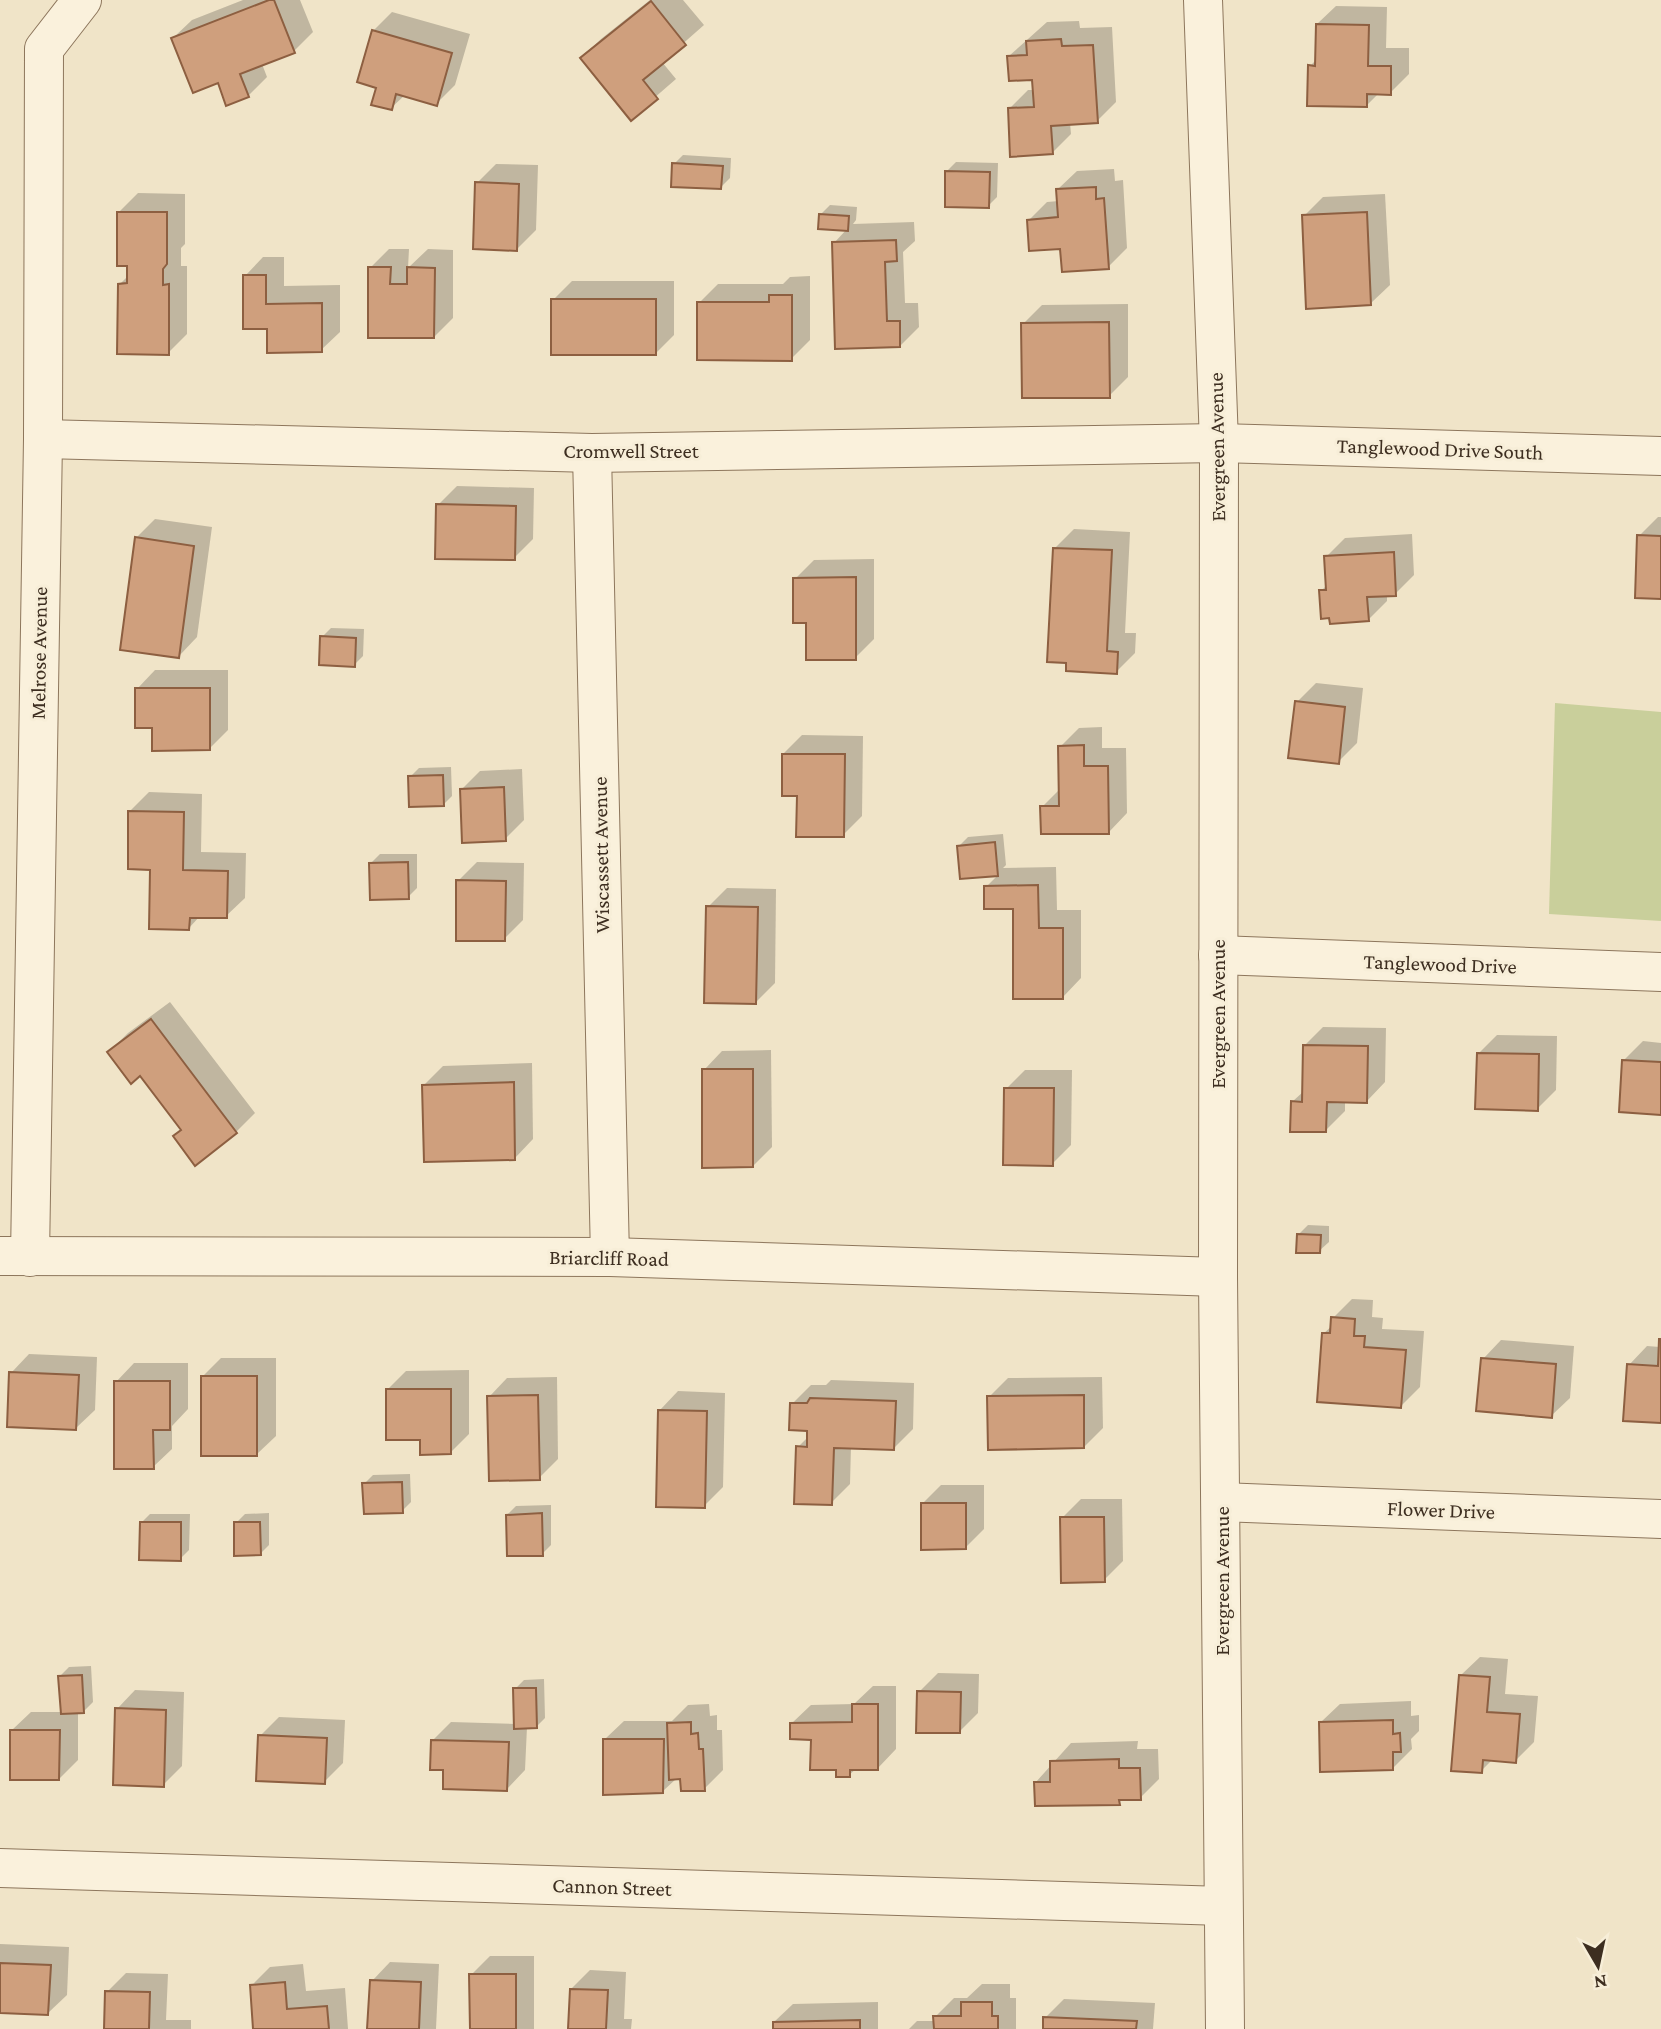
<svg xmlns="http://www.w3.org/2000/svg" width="1661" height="2029" font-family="'Crimson Pro',serif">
  <rect width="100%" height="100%" fill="#f0e4c8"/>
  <!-- green -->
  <polygon fill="#c9cf9b" points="1555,703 1661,712 1661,921 1549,914"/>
  <!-- shadow -->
  <g fill="#0003">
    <polygon points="243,0 300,0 313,32 294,51 262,64 267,77 248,96 219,81 173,38 192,20"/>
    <polygon points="650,0 683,0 704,25 662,62 676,79 631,118 582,58 601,39"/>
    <polygon points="1336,6 1387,7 1386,48 1409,48 1409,74 1390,93 1379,93 1367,105 1310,66 1317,59 1317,24"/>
    <polygon points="392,12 470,34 455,85 436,104 405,95 391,108 378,87 373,31"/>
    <polygon points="1079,21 1080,28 1112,27 1116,102 1097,121 1070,123 1071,134 1052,153 1009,109 1028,90 1035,90 1034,78 1009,56 1047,22"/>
    <polygon points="683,155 731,158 730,178 720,188 674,164"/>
    <polygon points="956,162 998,163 997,197 988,206 947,171"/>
    <polygon points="496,164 538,165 536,230 517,249 477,183"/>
    <polygon points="1114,169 1115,181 1123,180 1127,248 1108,267 1062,247 1029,220 1047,202 1059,201 1058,189 1077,171"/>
    <polygon points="138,193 185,194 185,244 181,248 181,266 187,266 187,334 168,353 120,284 128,276 129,264 119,212"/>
    <polygon points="1385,194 1390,285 1371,303 1304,216 1323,197"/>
    <polygon points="830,205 857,207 856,220 853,224 914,222 915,241 903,252 905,303 918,303 919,327 900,346 834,243 847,229 821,214"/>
    <polygon points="389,249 409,249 408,268 428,249 453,250 453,318 434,337 370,268"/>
    <polygon points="263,257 284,257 284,286 340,285 340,332 321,350 269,327 245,276"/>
    <polygon points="810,276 810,340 791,359 699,303 718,284 783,284 790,277"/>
    <polygon points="572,281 674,281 674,335 655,354 553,300"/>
    <polygon points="1128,304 1128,377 1109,396 1023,324 1042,305"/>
    <polygon points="457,486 534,488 533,539 514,558 438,505"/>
    <polygon points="1658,517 1661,517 1661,597 1639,536"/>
    <polygon points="155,519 212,527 197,637 179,656 136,538"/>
    <polygon points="1074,529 1130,532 1125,633 1136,633 1135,653 1116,672 1055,548"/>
    <polygon points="1412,534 1414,575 1395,594 1387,594 1387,601 1368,620 1321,591 1328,584 1326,557 1345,538"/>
    <polygon points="874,559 874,639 855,658 808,621 795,579 814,560"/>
    <polygon points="331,628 364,629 363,656 354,665 322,637"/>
    <polygon points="155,670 228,670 228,730 209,749 154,726 137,689"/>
    <polygon points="1316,683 1363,688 1357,743 1338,762 1297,702"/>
    <polygon points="1102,727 1102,748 1126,748 1127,813 1109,832 1042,807 1060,789 1060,747 1079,728"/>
    <polygon points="802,735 863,736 862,816 843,835 783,754"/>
    <polygon points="451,767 452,796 443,805 410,777 419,768"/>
    <polygon points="522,769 524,820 505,839 461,790 480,771"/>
    <polygon points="149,792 202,794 201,852 246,853 245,898 226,916 200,916 189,928 152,868 130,811"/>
    <polygon points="1003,834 1006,865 1003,868 1056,867 1057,910 1081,910 1081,978 1063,997 1014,907 986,887 999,874 962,877 959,846 968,837"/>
    <polygon points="380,854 417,854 417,888 408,897 371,863"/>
    <polygon points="477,862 524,863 523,920 504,939 458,881"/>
    <polygon points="727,888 776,889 775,983 756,1002 708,907"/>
    <polygon points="170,1002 255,1113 236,1132 182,1129 140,1074 109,1052 128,1033"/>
    <polygon points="1323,1027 1386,1028 1385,1082 1367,1101 1345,1100 1345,1111 1326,1130 1292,1102 1304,1091 1304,1046"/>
    <polygon points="1497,1035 1557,1036 1556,1090 1537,1109 1478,1054"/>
    <polygon points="1643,1041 1661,1043 1661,1113 1624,1060"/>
    <polygon points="771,1050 772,1147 753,1166 704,1070 722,1051"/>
    <polygon points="532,1063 533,1139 515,1158 424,1085 443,1066"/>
    <polygon points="1025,1070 1072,1070 1071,1145 1052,1164 1006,1089"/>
    <polygon points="1308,1225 1329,1226 1329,1242 1319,1251 1299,1234"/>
    <polygon points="1352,1299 1373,1300 1372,1317 1383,1318 1382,1329 1424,1331 1420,1387 1401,1406 1323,1334 1333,1325 1333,1318"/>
    <polygon points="1501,1340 1574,1346 1570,1398 1551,1416 1483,1359"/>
    <polygon points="1661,1340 1661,1422 1629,1365 1647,1346 1660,1347"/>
    <polygon points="29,1354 97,1357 95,1410 76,1428 11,1373"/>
    <polygon points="221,1358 276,1358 276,1436 257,1454 202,1377"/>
    <polygon points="134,1363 188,1363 188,1409 172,1426 172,1449 153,1467 116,1382"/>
    <polygon points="469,1370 469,1434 450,1453 421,1438 388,1389 406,1371"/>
    <polygon points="557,1377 558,1459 539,1478 489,1397 507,1378"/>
    <polygon points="1102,1377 1103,1428 1084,1447 989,1397 1008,1378"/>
    <polygon points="831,1380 914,1383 913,1429 894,1448 851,1446 850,1484 831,1503 798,1447 809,1436 809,1429 792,1404 811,1385 826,1385"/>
    <polygon points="678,1391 725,1393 723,1487 704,1506 660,1410"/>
    <polygon points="410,1474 411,1502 402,1511 364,1484 373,1475"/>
    <polygon points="941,1485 984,1485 984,1529 965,1548 922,1504"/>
    <polygon points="1081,1499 1122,1499 1123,1561 1104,1580 1062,1518"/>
    <polygon points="551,1505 551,1545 542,1554 507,1515 516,1506"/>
    <polygon points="269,1513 269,1545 260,1554 236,1523 245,1514"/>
    <polygon points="150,1514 190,1514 189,1550 180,1559 141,1523"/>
    <polygon points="1480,1657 1508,1659 1505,1694 1538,1696 1534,1742 1515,1761 1493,1759 1481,1771 1461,1675"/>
    <polygon points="91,1666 93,1702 83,1712 78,1712 78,1760 59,1779 12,1730 31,1712 62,1712 60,1676 69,1667"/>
    <polygon points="938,1673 979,1674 978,1713 959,1732 919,1692"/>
    <polygon points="544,1679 545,1718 536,1727 527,1727 525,1770 507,1789 445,1769 432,1741 451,1722 516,1724 515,1689 524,1680"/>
    <polygon points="873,1686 896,1686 896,1749 878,1768 857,1768 849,1775 812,1738 792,1723 811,1705 854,1704"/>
    <polygon points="135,1690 184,1692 182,1766 163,1785 117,1709"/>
    <polygon points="1411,1701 1411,1716 1419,1715 1419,1731 1411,1739 1412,1749 1393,1768 1321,1722 1340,1704"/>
    <polygon points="709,1704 710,1716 717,1715 717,1730 722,1730 723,1770 704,1789 682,1777 677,1778 663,1791 605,1739 624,1721 672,1721 688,1705"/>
    <polygon points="279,1717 345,1720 343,1763 324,1782 260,1736"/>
    <polygon points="1138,1741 1137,1749 1158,1749 1159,1779 1140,1798 1123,1798 1119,1803 1036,1782 1071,1743"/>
    <polygon points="0,1944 69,1947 67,1995 48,2013 0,2011"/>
    <polygon points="490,1956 534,1956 534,2029 471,2029 471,1975"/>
    <polygon points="390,1962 439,1964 436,2029 369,2029 372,1981"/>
    <polygon points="303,1964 306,1991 345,1988 348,2029 255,2029 251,1986 270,1967"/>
    <polygon points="590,1970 626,1972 624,2019 632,2019 631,2029 570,2029 571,1989"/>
    <polygon points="126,1973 168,1974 166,2020 191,2020 191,2029 106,2029 107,1992"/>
    <polygon points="982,1984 1010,1984 1010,1998 1016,1998 1016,2029 909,2029 917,2021 935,2021 935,2017 954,1998 967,1998"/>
    <polygon points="1064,1999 1155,2003 1153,2029 1044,2029 1045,2018"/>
    <polygon points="878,2002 878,2029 774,2029 774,2022 793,2004"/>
  </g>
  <!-- building -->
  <g fill="#cf9f7d" stroke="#8d5f41" stroke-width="2">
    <polygon points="269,0 274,0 295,53 240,74 249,97 226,106 218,83 193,93 171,38"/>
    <polygon points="651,1 686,45 643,80 658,99 631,121 580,58"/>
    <polygon points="1316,24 1369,25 1368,66 1391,66 1391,95 1367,94 1367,107 1307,106 1308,65 1315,66"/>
    <polygon points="372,30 452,53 437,106 396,94 392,110 371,105 376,88 357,82"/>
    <polygon points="1061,39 1062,46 1093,45 1098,123 1051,126 1053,154 1010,157 1008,108 1034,107 1032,80 1009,81 1007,56 1027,55 1026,41"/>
    <polygon points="672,163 723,166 721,189 671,187"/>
    <polygon points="945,171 990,172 989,208 945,207"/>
    <polygon points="475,182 519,184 517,251 473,249"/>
    <polygon points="1096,187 1096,199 1104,198 1109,269 1062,272 1060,249 1029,251 1027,220 1058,217 1056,189"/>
    <polygon points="117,212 167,212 167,264 163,269 163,285 169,284 169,355 117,354 118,284 127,283 127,266 117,266"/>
    <polygon points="1367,212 1371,305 1306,309 1302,215"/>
    <polygon points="819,214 849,216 848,231 818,229"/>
    <polygon points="896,240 897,261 885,262 887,321 900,321 900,347 835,349 832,242"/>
    <polygon points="368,267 391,267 390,284 407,284 407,267 435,268 434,338 368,338"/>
    <polygon points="243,275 266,275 266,304 322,303 322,352 267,353 267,329 243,329"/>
    <polygon points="769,295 792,295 792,361 697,360 697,302 769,302"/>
    <rect x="551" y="299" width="105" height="56"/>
    <polygon points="1109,322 1110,398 1022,398 1021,323"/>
    <polygon points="436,504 516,506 515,560 435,559"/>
    <polygon points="1637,535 1661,536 1661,599 1635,598"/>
    <polygon points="135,537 194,546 179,658 120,650"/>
    <polygon points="1053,548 1112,550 1107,651 1118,652 1117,674 1066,671 1066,663 1047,662"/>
    <polygon points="1394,552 1396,596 1367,597 1369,621 1330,624 1329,618 1321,619 1319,590 1326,590 1324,556"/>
    <polygon points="856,577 856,660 806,660 806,623 793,623 793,578"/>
    <polygon points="320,636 356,638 355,667 319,665"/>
    <polygon points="135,688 210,688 210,750 152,751 152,728 135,728"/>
    <polygon points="1295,701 1345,707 1339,764 1288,758"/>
    <polygon points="1084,745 1084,766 1108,766 1109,834 1041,834 1040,806 1059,806 1058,746"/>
    <polygon points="782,754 845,754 844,837 796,837 797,796 782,796"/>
    <polygon points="443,775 444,806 409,807 408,776"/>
    <polygon points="504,787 506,841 462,843 460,789"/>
    <polygon points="128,811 184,812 183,870 228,871 227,918 190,918 189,930 149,929 150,870 128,869"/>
    <polygon points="995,842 998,876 960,879 957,846"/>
    <polygon points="408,862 409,899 370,900 369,863"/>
    <polygon points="456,880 506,881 505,941 456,941"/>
    <polygon points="1038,885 1039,928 1063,928 1063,999 1013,999 1013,909 984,909 984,886"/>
    <polygon points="706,906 758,907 756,1004 704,1003"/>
    <polygon points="151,1019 237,1133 195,1166 173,1136 181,1130 140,1076 131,1084 107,1052"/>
    <polygon points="1303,1045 1368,1046 1367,1103 1327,1102 1326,1132 1290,1132 1291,1101 1302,1102"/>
    <polygon points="1477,1053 1539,1054 1538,1111 1475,1109"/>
    <polygon points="1622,1060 1661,1062 1661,1115 1619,1112"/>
    <polygon points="702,1069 753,1069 753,1167 702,1168"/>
    <polygon points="514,1082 515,1160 424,1162 422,1085"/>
    <polygon points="1004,1088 1054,1088 1053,1166 1003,1165"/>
    <polygon points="1297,1234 1321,1235 1320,1253 1296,1253"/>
    <polygon points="1331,1317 1355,1319 1354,1336 1365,1336 1364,1347 1406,1350 1401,1408 1317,1402 1322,1333 1330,1333"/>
    <polygon points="1659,1339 1661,1339 1661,1423 1623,1421 1627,1364 1658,1366"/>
    <polygon points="1481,1358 1556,1364 1552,1418 1476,1411"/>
    <polygon points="9,1372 79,1375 76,1430 7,1427"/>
    <rect x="201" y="1376" width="56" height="80"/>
    <polygon points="114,1381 170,1381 170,1430 153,1430 154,1469 114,1469"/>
    <polygon points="386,1389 451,1389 451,1454 420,1455 420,1440 386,1440"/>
    <polygon points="538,1395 540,1480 489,1481 487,1396"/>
    <polygon points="1084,1395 1084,1448 988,1450 987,1396"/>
    <polygon points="810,1398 896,1401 894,1450 834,1448 832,1505 794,1504 796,1446 807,1447 807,1431 789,1430 790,1403 807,1403"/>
    <polygon points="658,1410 707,1411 705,1508 656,1507"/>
    <polygon points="402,1482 403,1513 364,1514 362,1483"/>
    <polygon points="921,1503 966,1503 966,1549 921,1550"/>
    <polygon points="542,1513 543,1556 507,1556 506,1515"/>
    <polygon points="1060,1517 1104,1517 1105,1582 1061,1583"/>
    <polygon points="140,1522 181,1522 181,1561 139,1560"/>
    <polygon points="234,1522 260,1522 261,1555 234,1556"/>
    <polygon points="82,1675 84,1713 61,1714 58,1676"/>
    <polygon points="1459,1675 1490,1677 1487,1712 1520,1714 1516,1763 1483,1760 1482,1773 1451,1771"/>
    <polygon points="513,1688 536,1688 537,1728 514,1729"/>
    <polygon points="917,1691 961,1692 960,1733 916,1733"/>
    <polygon points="852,1704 878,1704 878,1770 850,1770 850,1777 836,1777 836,1770 810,1770 811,1740 790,1739 790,1723 852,1722"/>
    <polygon points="115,1708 166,1710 164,1787 113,1785"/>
    <polygon points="1393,1720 1393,1734 1400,1733 1401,1752 1393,1752 1393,1770 1320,1772 1319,1722"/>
    <polygon points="691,1722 691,1734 698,1733 699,1749 703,1749 705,1791 681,1791 680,1779 669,1780 667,1723"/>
    <polygon points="10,1730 60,1730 59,1780 10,1780"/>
    <polygon points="258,1735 327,1738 325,1784 256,1781"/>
    <polygon points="603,1739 664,1739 663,1793 603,1795"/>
    <polygon points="431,1740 509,1742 507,1791 443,1789 443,1770 430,1770"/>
    <polygon points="1119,1759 1119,1768 1140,1768 1141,1800 1119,1800 1120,1805 1035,1806 1034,1782 1050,1782 1050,1761"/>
    <polygon points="0,1963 51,1965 48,2015 0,2013"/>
    <polygon points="469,1974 516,1974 516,2029 470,2029"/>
    <polygon points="370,1980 421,1982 419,2029 367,2029"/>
    <polygon points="285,1982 287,2009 327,2006 329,2029 253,2029 250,1985"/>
    <polygon points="570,1989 608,1990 606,2029 568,2029"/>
    <polygon points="105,1991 150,1992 149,2029 104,2029"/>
    <polygon points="961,2002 992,2002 992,2016 998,2016 998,2029 934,2029 933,2016 961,2016"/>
    <polygon points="1043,2017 1137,2021 1136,2029 1043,2029"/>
    <polygon points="860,2020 860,2029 773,2029 773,2022"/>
  </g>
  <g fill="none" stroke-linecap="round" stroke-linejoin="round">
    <!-- street casing -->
    <g stroke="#8d765c" stroke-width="40">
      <g id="street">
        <polyline points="1203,0 1219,443 1218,1277 1225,2029"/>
        <polyline points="43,439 592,453 1219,443 1661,456"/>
        <polyline points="592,453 610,1257"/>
        <polyline points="1218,955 1661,972"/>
        <polyline points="0,1256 610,1257 1218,1277"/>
        <polyline points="30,1257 43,439 44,49 82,0"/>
        <polyline points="1221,1502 1661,1519"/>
        <polyline points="0,1868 1223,1906"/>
      </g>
    </g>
    <!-- street -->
    <use href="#street" stroke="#faf1dc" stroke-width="38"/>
  </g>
  <g text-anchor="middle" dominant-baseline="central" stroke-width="6" stroke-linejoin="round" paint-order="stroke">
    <!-- street labels -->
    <g font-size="21" fill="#3d2e20" stroke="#f7eed8">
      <text transform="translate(1217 447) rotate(-91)">Evergreen Avenue</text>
      <text transform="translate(1440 449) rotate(2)">Tanglewood Drive South</text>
      <text x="631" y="451">Cromwell Street</text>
      <text transform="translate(39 653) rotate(-89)">Melrose Avenue</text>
      <text transform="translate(601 855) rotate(-91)">Wiscassett Avenue</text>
      <text transform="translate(1440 964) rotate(2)">Tanglewood Drive</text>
      <text transform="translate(1218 1014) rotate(-90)">Evergreen Avenue</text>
      <text transform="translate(609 1258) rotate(1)">Briarcliff Road</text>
      <text transform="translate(1441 1510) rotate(2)">Flower Drive</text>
      <text transform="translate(1222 1581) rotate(-90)">Evergreen Avenue</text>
      <text transform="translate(612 1887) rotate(2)">Cannon Street</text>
    </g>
  </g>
  <!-- north arrow -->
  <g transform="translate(1598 1966) rotate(171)" stroke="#f7eed8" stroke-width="5" paint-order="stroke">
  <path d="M0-5L12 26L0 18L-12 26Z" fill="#3d2e20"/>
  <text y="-10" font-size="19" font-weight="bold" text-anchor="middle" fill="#3d2e20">N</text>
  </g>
</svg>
